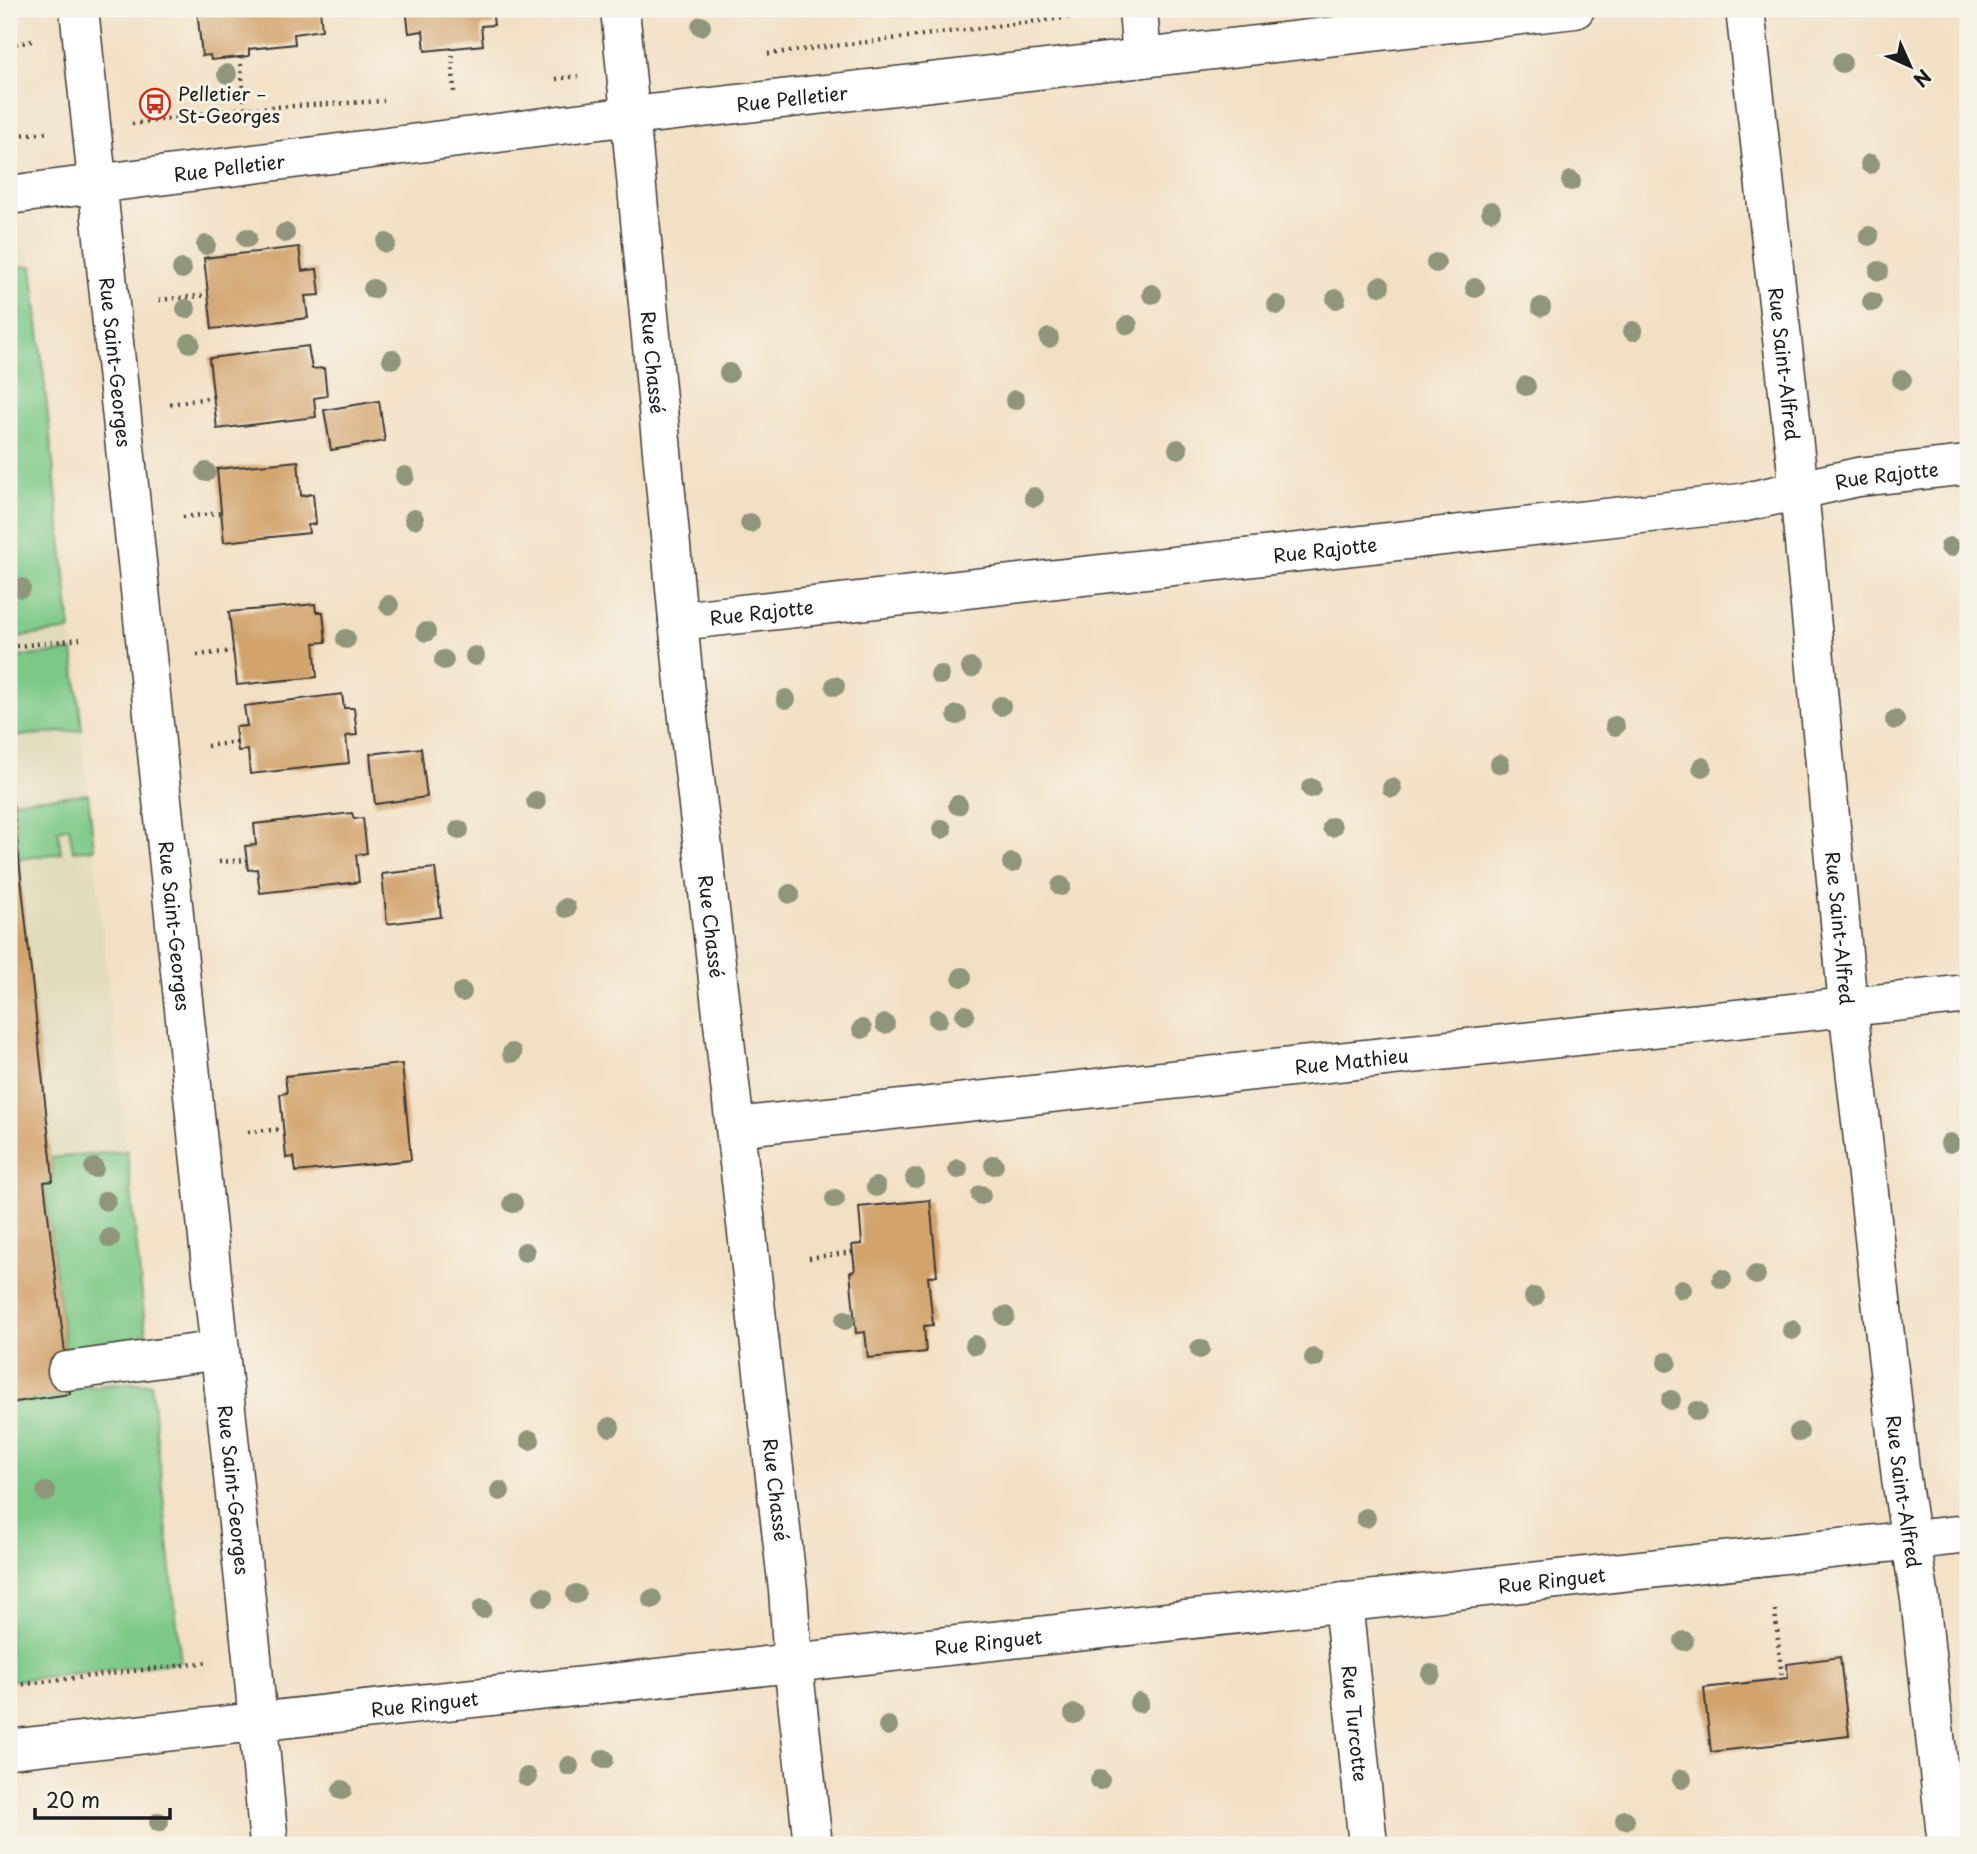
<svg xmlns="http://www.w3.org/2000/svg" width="1977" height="1854" font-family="'Playpen Sans',sans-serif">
  <rect width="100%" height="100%" fill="#f7f3e8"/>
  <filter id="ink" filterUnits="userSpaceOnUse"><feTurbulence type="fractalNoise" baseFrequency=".0143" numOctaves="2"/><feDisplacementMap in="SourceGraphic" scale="14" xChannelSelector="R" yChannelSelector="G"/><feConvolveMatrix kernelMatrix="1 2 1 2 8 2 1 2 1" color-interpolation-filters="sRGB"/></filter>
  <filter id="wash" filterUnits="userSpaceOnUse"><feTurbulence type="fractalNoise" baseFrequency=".00686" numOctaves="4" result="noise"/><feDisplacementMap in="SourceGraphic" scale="28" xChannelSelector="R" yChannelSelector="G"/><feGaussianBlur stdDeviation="1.57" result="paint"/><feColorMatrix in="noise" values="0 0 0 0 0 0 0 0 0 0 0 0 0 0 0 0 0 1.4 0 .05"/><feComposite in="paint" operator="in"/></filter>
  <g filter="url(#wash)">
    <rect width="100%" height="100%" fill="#f2e0c4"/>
    <!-- built -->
    <polygon fill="#e0dcbb" points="24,248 31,260 181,1662 9,1681 9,250"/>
    <!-- green -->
    <g fill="#7cc987" stroke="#4c7252" stroke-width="2">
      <polygon points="32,266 71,630 9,638 9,317 20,314 16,267"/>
      <polygon points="73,651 82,730 9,737 9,658"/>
      <polygon points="88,794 94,849 73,851 69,827 58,830 61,853 19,859 12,801"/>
      <polygon points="127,1151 146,1335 131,1342 65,1349 44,1182 53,1180 51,1158"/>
      <polygon points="132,1383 151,1384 181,1662 9,1681 9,1403 69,1394 69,1388"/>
    </g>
    <g id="blocks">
      <!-- building -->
      <g fill="#d2a36c">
        <polygon points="197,9 320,9 322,30 294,34 295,44 249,49 249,56 211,60 210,55 202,56"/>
        <polygon points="406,9 492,9 494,25 481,26 483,45 425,51 423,31 409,33"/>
        <polygon points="299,247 302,271 317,269 320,295 305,296 308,318 212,329 204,258"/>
        <polygon points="308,346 312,369 324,368 327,396 314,398 316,417 217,429 209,358"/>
        <polygon points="379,401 385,441 331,450 324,410"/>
        <polygon points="298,461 301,496 313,494 316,524 308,525 309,533 224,542 217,469"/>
        <polygon points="315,604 316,612 323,612 326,642 314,643 317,677 237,685 229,612"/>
        <polygon points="342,694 344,708 354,708 357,735 346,736 349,763 250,774 248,750 238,751 235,727 247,726 244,706"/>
        <polygon points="421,748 427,797 375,804 370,754"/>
        <polygon points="9,784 11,784 51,1158 53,1181 44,1182 70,1394 9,1403"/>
        <polygon points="352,813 354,819 363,818 367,853 356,855 359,882 260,893 257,869 248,870 245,846 256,845 254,824"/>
        <polygon points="435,868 441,917 387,924 382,874"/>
        <polygon points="402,1064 411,1160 296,1172 294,1157 286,1158 280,1094 287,1093 285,1076"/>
        <polygon points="930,1200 937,1275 928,1277 933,1325 924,1326 926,1352 868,1358 865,1332 856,1333 850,1272 855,1271 852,1245 862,1244 859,1207"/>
        <polygon points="1840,1657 1849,1736 1711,1752 1704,1688 1788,1678 1787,1664"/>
      </g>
    </g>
  </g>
  <g filter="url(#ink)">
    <use href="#blocks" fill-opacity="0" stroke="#3c3935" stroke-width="2"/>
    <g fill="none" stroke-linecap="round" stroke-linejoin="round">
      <!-- minor casing -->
      <g stroke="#3c3935" stroke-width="41">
        <g id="minor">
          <path id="s1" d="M79,9L252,1657L269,1845"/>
          <path id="s2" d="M620,9L684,683L788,1590L793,1663L813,1845"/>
          <polyline points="1138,9 1142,58"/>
          <path id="s3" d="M1745,9L1799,490L1848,1006L1901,1478L1920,1599L1947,1845"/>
          <path id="s4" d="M9,195L631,116L1575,9"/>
          <path id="s5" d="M678,621L1741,503L1858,477L1968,465"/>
          <path id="s6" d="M735,1127L1968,994"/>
          <polyline points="67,1371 220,1350"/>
          <path id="s7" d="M1343,1602L1368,1845"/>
          <path id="s8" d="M9,1749L1968,1534"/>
        </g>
      </g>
      <!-- path -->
      <g stroke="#3c3935" stroke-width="4.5" stroke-dasharray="2 5" stroke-linecap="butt">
        <polyline points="9,45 32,41"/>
        <polyline points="452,48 454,93"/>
        <polyline points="768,54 1096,14"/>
        <polyline points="240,57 245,109"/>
        <polyline points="556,79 578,76"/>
        <polyline points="132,124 237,109 384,101"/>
        <polyline points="9,136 50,132"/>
        <polyline points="159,300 208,295"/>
        <polyline points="170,404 214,397"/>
        <polyline points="183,517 221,513"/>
        <polyline points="9,647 80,639"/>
        <polyline points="197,655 233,651"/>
        <polyline points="207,746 237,742"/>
        <polyline points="219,862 247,860"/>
        <polyline points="248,1132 283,1129"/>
        <polyline points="809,1258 853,1252"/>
        <polyline points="1775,1610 1782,1679"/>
        <polyline points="9,1686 209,1662"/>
      </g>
      <!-- minor -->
      <use href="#minor" stroke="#fff" stroke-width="38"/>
    </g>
    <!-- trees -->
    <g fill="#8f967c">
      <circle cx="701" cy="26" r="10"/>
      <circle cx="1842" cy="63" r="10"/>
      <circle cx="227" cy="74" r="10"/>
      <circle cx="1870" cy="164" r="10"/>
      <circle cx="1571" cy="181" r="10"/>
      <circle cx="1491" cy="211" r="10"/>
      <circle cx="285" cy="233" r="10"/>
      <circle cx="1869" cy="236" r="10"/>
      <circle cx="247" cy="238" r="10"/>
      <circle cx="386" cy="243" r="10"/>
      <circle cx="206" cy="245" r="10"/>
      <circle cx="1436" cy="263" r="10"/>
      <circle cx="182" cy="269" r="10"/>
      <circle cx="1879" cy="271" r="10"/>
      <circle cx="1380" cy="286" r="10"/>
      <circle cx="1475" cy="288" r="10"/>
      <circle cx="373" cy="289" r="10"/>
      <circle cx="1152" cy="294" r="10"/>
      <circle cx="1336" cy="299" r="10"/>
      <circle cx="1872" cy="302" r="10"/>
      <circle cx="1277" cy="305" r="10"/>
      <circle cx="1541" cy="307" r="10"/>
      <circle cx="186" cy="309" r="10"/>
      <circle cx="1128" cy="325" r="10"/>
      <circle cx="1633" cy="331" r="10"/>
      <circle cx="1049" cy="338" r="10"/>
      <circle cx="190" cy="343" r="10"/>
      <circle cx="392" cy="359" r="10"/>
      <circle cx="729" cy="373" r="10"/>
      <circle cx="1902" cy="380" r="10"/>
      <circle cx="1526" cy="386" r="10"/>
      <circle cx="1015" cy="400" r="10"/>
      <circle cx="1178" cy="449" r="10"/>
      <circle cx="206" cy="472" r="10"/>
      <circle cx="405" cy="476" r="10"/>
      <circle cx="1034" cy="497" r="10"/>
      <circle cx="414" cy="519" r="10"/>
      <circle cx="750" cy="523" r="10"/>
      <circle cx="1950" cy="547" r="10"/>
      <circle cx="21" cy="588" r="10"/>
      <circle cx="389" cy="605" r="10"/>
      <circle cx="426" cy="632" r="10"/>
      <circle cx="346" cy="639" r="10"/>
      <circle cx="475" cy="656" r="10"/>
      <circle cx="444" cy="660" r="10"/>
      <circle cx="971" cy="668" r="10"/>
      <circle cx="940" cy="675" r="10"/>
      <circle cx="835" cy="686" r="10"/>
      <circle cx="786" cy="699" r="10"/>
      <circle cx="1001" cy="706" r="10"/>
      <circle cx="957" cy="715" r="10"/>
      <circle cx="1895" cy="720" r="10"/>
      <circle cx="1615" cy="726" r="10"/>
      <circle cx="1500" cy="764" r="10"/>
      <circle cx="1702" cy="767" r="10"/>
      <circle cx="1311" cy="788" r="10"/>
      <circle cx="1392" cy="788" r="10"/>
      <circle cx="536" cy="801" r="10"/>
      <circle cx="958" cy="805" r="10"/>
      <circle cx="1332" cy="827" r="10"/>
      <circle cx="942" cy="829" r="10"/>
      <circle cx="459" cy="830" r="10"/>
      <circle cx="1012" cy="863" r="10"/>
      <circle cx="1061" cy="886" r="10"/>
      <circle cx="790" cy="894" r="10"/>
      <circle cx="566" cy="908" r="10"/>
      <circle cx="962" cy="977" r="10"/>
      <circle cx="462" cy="992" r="10"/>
      <circle cx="965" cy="1015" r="10"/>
      <circle cx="938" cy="1019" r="10"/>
      <circle cx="885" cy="1024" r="10"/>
      <circle cx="862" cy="1029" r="10"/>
      <circle cx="512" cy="1053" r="10"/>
      <circle cx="1950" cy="1143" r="10"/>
      <circle cx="994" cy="1165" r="10"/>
      <circle cx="94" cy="1168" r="10"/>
      <circle cx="958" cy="1169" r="10"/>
      <circle cx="915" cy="1178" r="10"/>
      <circle cx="876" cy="1187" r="10"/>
      <circle cx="981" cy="1195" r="10"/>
      <circle cx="835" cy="1199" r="10"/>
      <circle cx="106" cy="1201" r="10"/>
      <circle cx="513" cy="1203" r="10"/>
      <circle cx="110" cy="1238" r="10"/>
      <circle cx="525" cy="1252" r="10"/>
      <circle cx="1756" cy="1275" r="10"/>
      <circle cx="1722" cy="1279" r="10"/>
      <circle cx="1682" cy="1289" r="10"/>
      <circle cx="1534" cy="1297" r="10"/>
      <circle cx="1005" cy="1316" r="10"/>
      <circle cx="845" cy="1320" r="10"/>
      <circle cx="1792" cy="1330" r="10"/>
      <circle cx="975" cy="1345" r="10"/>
      <circle cx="1200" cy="1349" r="10"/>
      <circle cx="1314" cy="1358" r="10"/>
      <circle cx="1667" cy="1362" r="10"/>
      <circle cx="1671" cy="1400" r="10"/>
      <circle cx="1697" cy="1411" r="10"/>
      <circle cx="610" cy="1427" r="10"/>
      <circle cx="1799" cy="1432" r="10"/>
      <circle cx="530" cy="1440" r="10"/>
      <circle cx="500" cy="1491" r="10"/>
      <circle cx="46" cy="1492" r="10"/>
      <circle cx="1366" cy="1518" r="10"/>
      <circle cx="576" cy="1594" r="10"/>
      <circle cx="543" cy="1597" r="10"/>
      <circle cx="652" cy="1599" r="10"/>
      <circle cx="482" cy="1609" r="10"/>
      <circle cx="1684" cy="1641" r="10"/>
      <circle cx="1431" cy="1674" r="10"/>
      <circle cx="1139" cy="1703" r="10"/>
      <circle cx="1074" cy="1714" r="10"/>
      <circle cx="888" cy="1726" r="10"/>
      <circle cx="604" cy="1759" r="10"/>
      <circle cx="569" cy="1766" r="10"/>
      <circle cx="527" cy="1777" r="10"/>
      <circle cx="1682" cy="1779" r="10"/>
      <circle cx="1100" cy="1780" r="10"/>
      <circle cx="342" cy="1790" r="10"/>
      <circle cx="1625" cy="1820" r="10"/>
      <circle cx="159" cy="1822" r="10"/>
    </g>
  </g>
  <!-- icons -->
  <defs>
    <g id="bus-ring" transform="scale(1.575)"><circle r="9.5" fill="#f7f3e8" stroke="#c8321e" stroke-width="1.5"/><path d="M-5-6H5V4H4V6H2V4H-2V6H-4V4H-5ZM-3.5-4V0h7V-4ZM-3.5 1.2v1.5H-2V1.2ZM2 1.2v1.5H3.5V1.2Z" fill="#c8321e"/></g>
  </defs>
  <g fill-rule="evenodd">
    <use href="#bus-ring" x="155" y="104"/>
  </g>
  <g text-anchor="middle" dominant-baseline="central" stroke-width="6" stroke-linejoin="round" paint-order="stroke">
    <!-- poi labels -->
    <g font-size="19" fill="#1c1c1c" stroke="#f7f3e8" text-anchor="start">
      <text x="178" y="93">Pelletier –<tspan x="178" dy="22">St-Georges</tspan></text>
    </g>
    <!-- street labels -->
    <g font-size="19" fill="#1c1c1c" stroke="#f7f3e8">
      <text stroke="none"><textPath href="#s4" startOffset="789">Rue Pelletier</textPath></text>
      <text stroke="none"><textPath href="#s4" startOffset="222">Rue Pelletier</textPath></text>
      <text stroke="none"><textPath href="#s1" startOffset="355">Rue Saint-Georges</textPath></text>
      <text stroke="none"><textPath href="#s2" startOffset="355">Rue Chassé</textPath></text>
      <text stroke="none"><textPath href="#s3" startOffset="357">Rue Saint-Alfred</textPath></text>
      <text stroke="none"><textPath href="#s5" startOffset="1218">Rue Rajotte</textPath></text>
      <text stroke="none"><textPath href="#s5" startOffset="651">Rue Rajotte</textPath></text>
      <text stroke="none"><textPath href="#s5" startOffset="84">Rue Rajotte</textPath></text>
      <text stroke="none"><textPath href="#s1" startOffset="922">Rue Saint-Georges</textPath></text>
      <text stroke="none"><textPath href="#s2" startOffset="922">Rue Chassé</textPath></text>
      <text stroke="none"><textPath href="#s3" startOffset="924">Rue Saint-Alfred</textPath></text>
      <text stroke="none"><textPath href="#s6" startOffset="620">Rue Mathieu</textPath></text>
      <text stroke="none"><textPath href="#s1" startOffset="1489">Rue Saint-Georges</textPath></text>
      <text stroke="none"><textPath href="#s2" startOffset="1489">Rue Chassé</textPath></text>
      <text stroke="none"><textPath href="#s3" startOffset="1491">Rue Saint-Alfred</textPath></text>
      <text stroke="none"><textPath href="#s8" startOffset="1552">Rue Ringuet</textPath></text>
      <text stroke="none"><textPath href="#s8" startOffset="985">Rue Ringuet</textPath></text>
      <text stroke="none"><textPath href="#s8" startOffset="418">Rue Ringuet</textPath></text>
      <text stroke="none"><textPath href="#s7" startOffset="122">Rue Turcotte</textPath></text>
    </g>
  </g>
  <!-- margin -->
  <rect width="1977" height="1854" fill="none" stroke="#f7f3e8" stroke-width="35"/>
  <!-- north arrow -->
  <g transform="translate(1910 66) rotate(135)" stroke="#f7f3e8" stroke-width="5" paint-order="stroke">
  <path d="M0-5L12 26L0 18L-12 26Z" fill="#1c1c1c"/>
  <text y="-10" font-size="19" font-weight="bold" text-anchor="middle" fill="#1c1c1c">N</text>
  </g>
  <!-- scale -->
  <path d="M35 1808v10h135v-10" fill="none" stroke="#1c1c1c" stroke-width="3.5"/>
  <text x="46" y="1808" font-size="21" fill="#1c1c1c" stroke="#f7f3e8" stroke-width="5" paint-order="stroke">20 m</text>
</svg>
